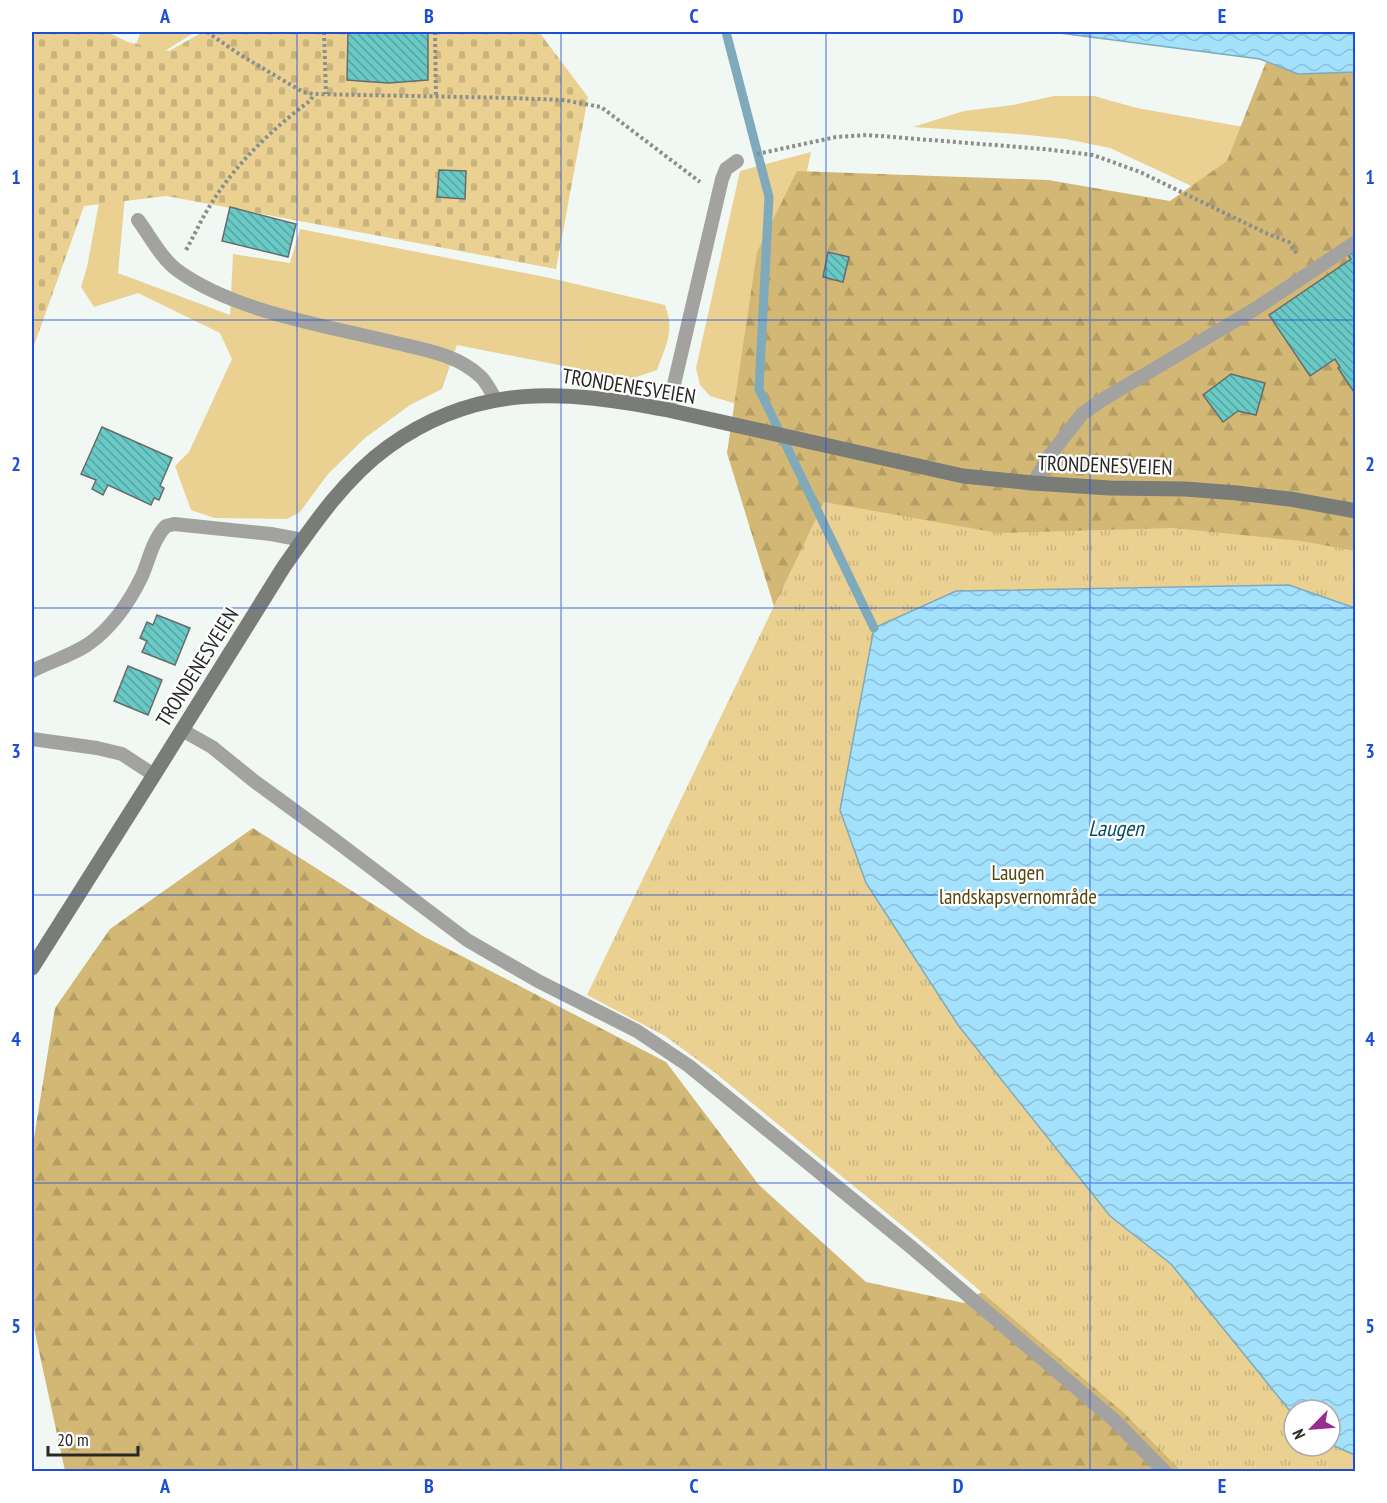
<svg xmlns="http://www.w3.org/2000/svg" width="1387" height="1503" font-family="'PT Sans Narrow',sans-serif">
  <defs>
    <pattern id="forest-firs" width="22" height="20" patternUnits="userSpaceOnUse" patternTransform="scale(1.5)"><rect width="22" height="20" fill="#d3b875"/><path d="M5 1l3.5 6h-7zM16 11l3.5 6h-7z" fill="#b59e65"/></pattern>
    <pattern id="cemetery-stones" width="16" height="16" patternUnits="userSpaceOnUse" patternTransform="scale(1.5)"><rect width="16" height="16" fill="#ead192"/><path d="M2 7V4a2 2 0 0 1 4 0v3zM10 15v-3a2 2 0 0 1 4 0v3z" fill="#c9b37e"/></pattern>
    <pattern id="park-tufts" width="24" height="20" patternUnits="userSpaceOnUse" patternTransform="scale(1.5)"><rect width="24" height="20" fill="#ead192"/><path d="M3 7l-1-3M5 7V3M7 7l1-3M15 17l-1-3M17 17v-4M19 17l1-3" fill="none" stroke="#c9b37e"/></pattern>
    <pattern id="water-waves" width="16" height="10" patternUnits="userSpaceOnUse" patternTransform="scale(1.5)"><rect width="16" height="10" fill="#a3e1fc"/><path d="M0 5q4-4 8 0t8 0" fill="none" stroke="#8cc1d8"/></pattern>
    <pattern id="building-back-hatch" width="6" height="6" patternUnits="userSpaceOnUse" patternTransform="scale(1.5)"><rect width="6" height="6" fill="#69c9c5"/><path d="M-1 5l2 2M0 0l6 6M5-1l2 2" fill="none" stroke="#56a3a0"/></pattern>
  </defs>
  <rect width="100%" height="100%" fill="#f1f7f3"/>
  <!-- grass -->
  <g fill="#ead192">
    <path d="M141,32H195L157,56L136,76L118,273L230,315L233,254L290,263L300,229L550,278L665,305C675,331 666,345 657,370L630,379L457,345L442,389L410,405L365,438L328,474L300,512L287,519L214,518L191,510L175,466L189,452L232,359L220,333L138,293L94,307L81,287L87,267L123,75Z"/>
    <polygon points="1054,96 1094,96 1137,108 1238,126 1299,126 1258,217 1110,148 1066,139 1018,134 913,127 964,111 1013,105"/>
    <polygon points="811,152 757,410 710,396 700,385 696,368 740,171"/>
  </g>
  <!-- forest -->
  <polygon fill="url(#forest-firs)" points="1266,62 1298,74 1355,72 1355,608 1289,585 1294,1446 1330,1446 1355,1471 65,1471 32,1319 32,1150 55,1008 110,929 253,828 423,936 666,1062 759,1185 866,1282 964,1303 1041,1255 787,649 727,453 757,252 797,171 1048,180 1170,201 1227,161"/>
  <!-- cemetery -->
  <polygon fill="url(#cemetery-stones)" points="32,32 107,32 128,42 169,51 203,32 539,32 588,97 556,269 166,196 84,206 32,351"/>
  <!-- park -->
  <path fill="url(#park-tufts)" fill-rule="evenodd" d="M824,502L998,533L1172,528L1301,541L1355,551V1471H1181L1123,1412L926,1245L714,1072L665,1036L587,995ZM1294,1410H1330V1446H1294Z"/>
  <!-- water -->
  <g fill="url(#water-waves)" stroke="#7eaabc" stroke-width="1.5">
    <polygon points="1052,32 1355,32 1355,72 1298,74 1260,59"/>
    <polygon points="1289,585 1355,608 1355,1455 1330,1444 1330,1410 1294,1410 1294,1416 1171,1264 1110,1216 958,1025 866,883 840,810 874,628 956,591"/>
  </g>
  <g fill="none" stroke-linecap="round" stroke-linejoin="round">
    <!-- stream -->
    <polyline stroke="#7eaabc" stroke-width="9" points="726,32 769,197 759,389 874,628"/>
  </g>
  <!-- building -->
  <g fill="url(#building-back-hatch)" stroke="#666d6d" stroke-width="1.5">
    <polygon points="348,32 428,32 428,80 388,83 347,80"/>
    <polygon points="439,170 466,171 465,199 437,197"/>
    <polygon points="230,207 296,224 288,257 222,241"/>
    <polygon points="1356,250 1356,395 1338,368 1340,367 1335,359 1310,376 1269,315 1351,259 1348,255"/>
    <polygon points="828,252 849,257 843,282 823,277"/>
    <polygon points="1231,374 1265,383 1256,415 1238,411 1223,422 1203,395"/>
    <polygon points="102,427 172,458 160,486 164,488 159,500 154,498 151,505 108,485 103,495 92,489 96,480 81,474"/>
    <polygon points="157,615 190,628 175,665 142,652 147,641 140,638 147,622 153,625"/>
    <polygon points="128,666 162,680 148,715 114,701"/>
  </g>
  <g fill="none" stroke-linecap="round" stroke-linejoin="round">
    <!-- path -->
    <g stroke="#8b8f8c" stroke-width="4" stroke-dasharray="3 3" stroke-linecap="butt">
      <polyline points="207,32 242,56 303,92 313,94 512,98 563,100 601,107 700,182"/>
      <polyline points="324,32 326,94"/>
      <polyline points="435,32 436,97"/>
      <polyline points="757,154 836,137 867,135 1044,149 1093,155 1140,172 1268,234 1289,242 1297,254"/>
      <path d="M186,250C194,236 200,222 208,209C233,166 272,129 311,100L313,94"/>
    </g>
    <!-- service -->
    <g stroke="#a2a3a0" stroke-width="14">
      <path d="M138,220C150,236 161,258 177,270C233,311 322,325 388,341C420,349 456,353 481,377C487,383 491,392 496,400"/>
      <polyline points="668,410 722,179 726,169 737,161"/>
      <polyline points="1033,483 1050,455 1082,414 1102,400 1255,309 1356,242"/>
      <path d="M32,671C49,662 70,656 87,645C112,628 129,603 142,576C149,560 153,539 166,526L174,524L271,534L303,540"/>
      <polyline points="182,730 212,747 254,781 332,838 467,940 538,981 637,1031 689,1066 911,1247 1114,1420 1165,1472"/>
      <polyline points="32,739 97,748 122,754 154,775"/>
    </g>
    <!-- secondary -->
    <path stroke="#7a7c78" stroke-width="15" d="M32,968L154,775L283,568C313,525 345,478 388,447C478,382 566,390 668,410L963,476L1033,483L1110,488L1185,489L1237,493L1290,499L1356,511"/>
  </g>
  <!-- grid -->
  <path fill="none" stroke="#1d4ed8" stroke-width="1.5" stroke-opacity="0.55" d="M297,32V1472M561,32V1472M826,32V1472M1090,32V1472M32,320H1356M32,608H1356M32,895H1356M32,1183H1356"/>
  <g text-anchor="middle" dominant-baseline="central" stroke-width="4.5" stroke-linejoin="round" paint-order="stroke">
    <!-- street labels -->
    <g font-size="21" fill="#272927" stroke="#fff">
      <text transform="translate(629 386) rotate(9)">TRONDENESVEIEN</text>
      <text transform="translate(1105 465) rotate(2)">TRONDENESVEIEN</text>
      <text transform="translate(197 667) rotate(-58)">TRONDENESVEIEN</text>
    </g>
    <!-- park labels -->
    <g font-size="21" fill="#57440f" stroke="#fff">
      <text x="1018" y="872">Laugen<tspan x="1018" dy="24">landskapsvernområde</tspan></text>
    </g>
    <!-- water labels -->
    <g font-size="22" font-style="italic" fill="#074d64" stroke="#fff">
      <text x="1116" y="828">Laugen</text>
    </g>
  </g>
  <!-- border -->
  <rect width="1387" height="1503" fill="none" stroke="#ffffff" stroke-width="66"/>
  <!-- north arrow -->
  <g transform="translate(1312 1428) rotate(245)"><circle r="28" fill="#ffffff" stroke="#a9a9a9" stroke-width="1.5"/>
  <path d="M0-4.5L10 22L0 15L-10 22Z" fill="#972d90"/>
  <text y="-9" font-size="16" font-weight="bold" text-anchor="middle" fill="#272927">N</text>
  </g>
  <!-- scale -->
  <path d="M48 1446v9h90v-9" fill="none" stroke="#272927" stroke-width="3"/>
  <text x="57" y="1446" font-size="18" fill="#272927" stroke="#ffffff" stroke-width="4.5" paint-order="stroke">20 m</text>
  <rect x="33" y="33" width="1321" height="1437" fill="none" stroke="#1d4ed8" stroke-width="2"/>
  <g font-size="20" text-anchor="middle" font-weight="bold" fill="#1d4ed8">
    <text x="165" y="23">A</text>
    <text x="429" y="23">B</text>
    <text x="694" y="23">C</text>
    <text x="958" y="23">D</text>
    <text x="1222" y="23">E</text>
    <text x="16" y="184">1</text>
    <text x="1370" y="184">1</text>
    <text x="16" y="471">2</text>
    <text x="1370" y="471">2</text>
    <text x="16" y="758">3</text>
    <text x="1370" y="758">3</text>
    <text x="16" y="1046">4</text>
    <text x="1370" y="1046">4</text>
    <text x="16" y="1333">5</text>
    <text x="1370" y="1333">5</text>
    <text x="165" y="1493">A</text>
    <text x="429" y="1493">B</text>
    <text x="694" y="1493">C</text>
    <text x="958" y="1493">D</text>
    <text x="1222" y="1493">E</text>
  </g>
</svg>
